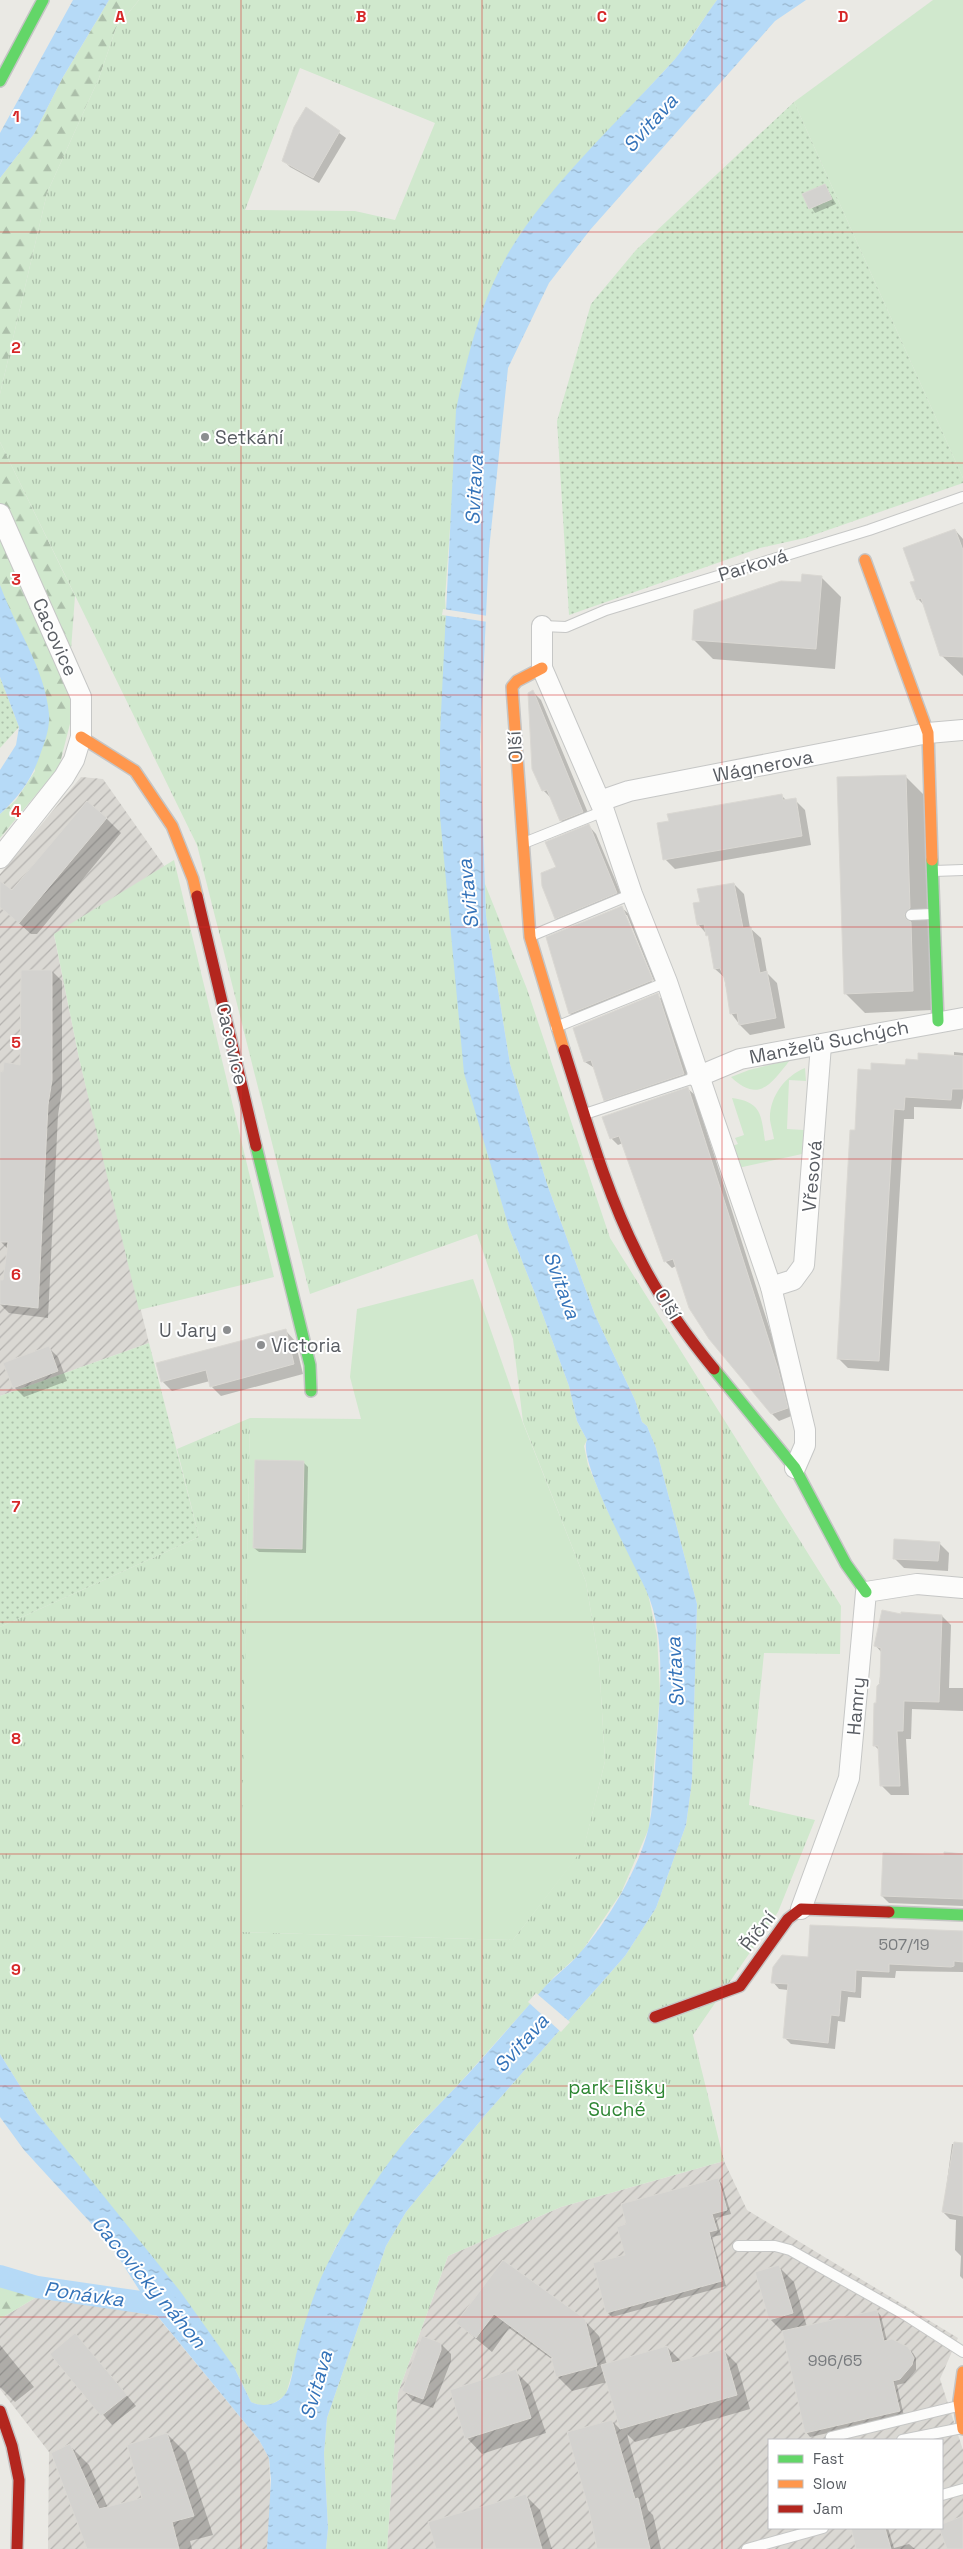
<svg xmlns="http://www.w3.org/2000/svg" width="963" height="2549" font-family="'Space Grotesk',sans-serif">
  <defs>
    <pattern id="industrial-furrows" width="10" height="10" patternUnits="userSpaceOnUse" patternTransform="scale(1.25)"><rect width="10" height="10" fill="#dad8d3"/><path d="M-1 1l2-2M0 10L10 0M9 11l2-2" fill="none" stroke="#b4b2af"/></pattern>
    <pattern id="forest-firs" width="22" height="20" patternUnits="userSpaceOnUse" patternTransform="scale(1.25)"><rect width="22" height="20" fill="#d0e8cd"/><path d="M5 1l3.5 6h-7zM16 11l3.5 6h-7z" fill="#acbfaa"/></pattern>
    <pattern id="park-tufts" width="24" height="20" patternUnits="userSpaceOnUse" patternTransform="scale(1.25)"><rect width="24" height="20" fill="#d0e8cd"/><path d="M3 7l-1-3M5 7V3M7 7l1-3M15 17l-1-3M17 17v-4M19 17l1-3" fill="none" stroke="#acbfaa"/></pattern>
    <pattern id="garden-dots" width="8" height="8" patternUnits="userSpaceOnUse" patternTransform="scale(1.25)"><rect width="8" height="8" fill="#d0e8cd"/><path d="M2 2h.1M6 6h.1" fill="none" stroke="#acbfaa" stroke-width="1.8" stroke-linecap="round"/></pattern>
    <pattern id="water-ripples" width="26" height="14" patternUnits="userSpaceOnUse" patternTransform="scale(1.25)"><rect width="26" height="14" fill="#b6daf7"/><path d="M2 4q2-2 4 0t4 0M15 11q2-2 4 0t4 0" fill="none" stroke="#97b4cc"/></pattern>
  </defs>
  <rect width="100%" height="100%" fill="#eae9e4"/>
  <!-- industrial -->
  <g fill="url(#industrial-furrows)" fill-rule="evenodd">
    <polygon points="81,777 103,779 165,867 54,935 79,1058 149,1343 0,1396 0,874"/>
    <path d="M724,2161L747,2210L958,2338L940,2379L963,2450V2549H387L398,2393L448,2256L561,2207ZM769,2440H942V2528H769Z"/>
    <polygon points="40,2295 157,2316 259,2440 269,2458 271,2499 267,2549 48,2549 49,2452 0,2389 0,2319"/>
  </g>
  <!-- grass -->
  <g fill="#d0e8cd">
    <polygon points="933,0 963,0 963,478 794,102"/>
    <path d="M790,1060C772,1083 759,1104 731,1077L749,1070Z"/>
    <path d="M805,1068L806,1081L789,1080L787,1129L804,1130L802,1154L738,1168L732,1146L738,1144L735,1138L744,1135L732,1098C762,1102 761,1115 765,1141L774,1139C773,1133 771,1126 770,1120C769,1097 785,1076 805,1068Z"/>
    <polygon points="473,1279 523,1423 586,1582 599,1662 605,1761 584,1848 513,1940 239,1932 250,1418 361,1419 350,1377 357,1309"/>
  </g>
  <!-- forest -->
  <g fill="url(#forest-firs)">
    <polygon points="109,0 139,0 116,28 99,78 47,193 0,394 0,178 34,134 63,77"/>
    <polygon points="0,442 75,596 68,690 73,712 59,767 0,838 0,814 16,800 35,771 0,585"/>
    <polygon points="0,2286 40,2295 0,2319"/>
  </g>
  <!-- park -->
  <g fill="url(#park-tufts)" fill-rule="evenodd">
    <path d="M139,0H717L677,57L564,179L509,253L450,528L445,598L479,1120L509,1228L534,1291L569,1386L577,1421L587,1440L584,1446L588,1465L607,1510L619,1530L648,1594L657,1635L660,1692L649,1828L621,1893L580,1954L555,1976L457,2086L412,2132L357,2212L336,2246L318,2286L286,2394C276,2404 265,2409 251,2402L234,2367L37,2113L0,2054V1627L199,1537L177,1449L250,1418L240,1932L513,1940L584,1847L605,1761L599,1662L586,1582L523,1422L513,1339L477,1234L310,1294L197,845L0,442V394L47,193L99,78L116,28ZM300,68L435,123L395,220L355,211L245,210Z"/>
    <polygon points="174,860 274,1277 139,1310 79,1058 54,934"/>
    <polygon points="485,884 527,989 610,1238 841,1606 840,1654 764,1653 749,1805 815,1820 778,1912 693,2035 724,2161 561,2207 448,2256 398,2393 387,2549 326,2549 328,2528 324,2453 327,2418 386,2246 406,2212 486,2114 625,1956 656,1908 686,1825 692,1781 697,1604 656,1448 647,1426 642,1422 635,1400 595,1315 547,1184 510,1064 486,916"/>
  </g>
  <!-- garden -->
  <g fill="url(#garden-dots)">
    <polygon points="794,102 963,478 963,483 805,538 760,548 569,615 557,421 591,304 636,250"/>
    <polygon points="0,677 19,727 0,748"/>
    <polygon points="149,1343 199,1537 0,1627 0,1396"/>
  </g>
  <!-- water -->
  <g fill="url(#water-ripples)">
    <polygon points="73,0 109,0 63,77 34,134 0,178 0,133"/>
    <path d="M717,0H806L775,21L590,230L549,283L508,368L489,550L480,747L486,916L510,1064L547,1184L595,1315L635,1400L642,1422L647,1426L656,1448L697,1604L692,1781L686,1825L656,1908L625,1956L486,2114L406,2212L386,2246L327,2418L324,2453L328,2528L326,2549H267L271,2480L269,2458L259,2440L150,2307L110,2244L24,2150L0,2117V2054L37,2113L180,2291L234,2367L251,2402C263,2408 278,2405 286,2393C292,2383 293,2367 296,2355C302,2332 309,2308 318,2285C338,2237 379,2171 413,2132C427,2116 442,2102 456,2087C486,2055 514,2022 543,1989C554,1976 568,1967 579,1954C607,1923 640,1867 649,1826C654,1802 654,1777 656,1753C659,1701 668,1639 646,1590C635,1565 577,1460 587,1440L577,1421L569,1386L534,1291L509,1228L464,1073L440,816V733L456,410C467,357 481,300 509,252C551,182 620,120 675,59C690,41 703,19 717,0Z"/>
    <path d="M0,585C15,627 45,668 49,714C50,728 45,741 40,755C32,779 19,797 0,814V770L16,745L19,727L0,677Z"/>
  </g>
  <!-- pier -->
  <g fill="#eae9e4">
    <polygon points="443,609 488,616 488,622 442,615"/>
    <polygon points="536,1993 570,2022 561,2032 528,2002"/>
  </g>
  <!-- shadow -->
  <g fill="#0003" fill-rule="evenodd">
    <polygon points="306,109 346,138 319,183 290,167 283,160"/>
    <polygon points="825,185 836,204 815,213 804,195"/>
    <polygon points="955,530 963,539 963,676 941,655 926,607 918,599 917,582"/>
    <polygon points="821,577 841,597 835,669 713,659 693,639 802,583"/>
    <polygon points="533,692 541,700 591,820 569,829 561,821 552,799 543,790"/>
    <polygon points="905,776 925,796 932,1010 865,1013 845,993"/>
    <polygon points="782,796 787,801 795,800 805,810 811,845 675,869 665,859 670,822"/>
    <polygon points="106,818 121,833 37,934 31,934 0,906"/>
    <polygon points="589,826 596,834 624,901 564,926 556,918"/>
    <polygon points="734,884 744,894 750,928 761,938 767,973 777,983 785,1028 750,1035 740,1025 731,1013 724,977 715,969 710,938 698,924 701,903"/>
    <path d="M621,907L630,915L660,989L578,1022L570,1014L548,938ZM624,915H627L656,986L654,987Z"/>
    <polygon points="52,971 62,981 62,1090 58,1115 48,1318 9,1313 0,1304 0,1291 4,1281 8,1249 1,1242 0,1073 22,1066"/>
    <polygon points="657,995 666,1003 692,1082 613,1108 605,1100 596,1069 585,1062"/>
    <polygon points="954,1052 963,1053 963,1098 961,1109 914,1107 914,1119 904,1119 889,1371 848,1368 838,1358 856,1132 872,1071 954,1056"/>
    <polygon points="688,1089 695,1095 785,1377 794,1415 779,1421 772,1414 676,1266 672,1268 665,1261 623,1143 618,1145 611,1138"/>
    <polygon points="286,1331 295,1341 303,1374 221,1396 211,1386 210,1381 172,1391 162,1381"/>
    <polygon points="48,1347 58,1357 67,1381 24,1397 14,1387"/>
    <polygon points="303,1462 308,1467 306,1553 259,1552 254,1548"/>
    <polygon points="939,1543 949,1553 948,1571 904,1568 894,1558"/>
    <polygon points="902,1615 942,1616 951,1625 949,1688 963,1688 963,1711 912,1709 911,1739 906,1739 909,1795 891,1795 882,1786 880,1751 874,1745 882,1653 876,1646"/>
    <polygon points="884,1854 963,1855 963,1906 889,1903 882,1896"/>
    <polygon points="963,1932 963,1972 896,1971 895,1978 862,1977 861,1998 848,1997 845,2022 838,2021 835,2049 791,2044 784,2037 788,1990 779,1989 773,1982 809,1959"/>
    <polygon points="952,2144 963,2144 963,2279 960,2276 961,2256 955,2250 956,2220 950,2219 943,2212"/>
    <polygon points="718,2179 722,2184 731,2214 716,2218 721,2235 712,2237 726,2286 612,2317 607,2312 627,2256"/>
    <polygon points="503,2262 584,2320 599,2336 607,2365 667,2347 682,2362 723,2350 737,2364 750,2409 635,2442 627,2434 648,2510 653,2515 661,2549 599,2549 612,2421 621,2430 607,2382 572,2391 557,2376 553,2360 509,2328 492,2352 457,2323"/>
    <polygon points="779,2267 794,2282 807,2327 877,2311 881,2316 887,2341 907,2348 913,2353 916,2358 916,2370 905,2383 897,2385 904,2416 810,2437 806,2432 783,2332 770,2319"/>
    <polygon points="75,2335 136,2406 112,2425 51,2355"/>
    <polygon points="441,2344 451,2354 451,2361 433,2408 413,2401 404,2391"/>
    <polygon points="0,2345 34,2387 15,2402 0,2387"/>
    <polygon points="515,2371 530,2386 546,2433 482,2454 467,2438"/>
    <polygon points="167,2434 186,2453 213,2535 190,2541 192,2549 88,2549 53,2453 70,2446 89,2465 108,2508 143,2499"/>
    <polygon points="525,2495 540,2510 552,2549 438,2549"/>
    <polygon points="852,2528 888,2528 894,2548 909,2544 915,2549 858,2549"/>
  </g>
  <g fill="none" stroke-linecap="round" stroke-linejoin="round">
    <!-- canal -->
    <polyline stroke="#b6daf7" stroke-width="22" points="0,2276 37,2287 168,2306"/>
  </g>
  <!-- building -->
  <g fill="#d3d2cf" stroke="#dad8d3">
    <polygon points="306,107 340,131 313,178 282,161 294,127"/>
    <polygon points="825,184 832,199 809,209 802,194"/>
    <polygon points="955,529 963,550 963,657 940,656 921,598 917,600 910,582 915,581 903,548"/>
    <polygon points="802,574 822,576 816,649 692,640 694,610 781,581 801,582"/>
    <polygon points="533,690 583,812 560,821 547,790 542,791 532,769 528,693"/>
    <polygon points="906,775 910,908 904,915 906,919 911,922 913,991 844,994 837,777"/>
    <polygon points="782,794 783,800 796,798 802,836 663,860 657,823 669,821 667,814"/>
    <polygon points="87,801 107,818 19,923 0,907 0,881 12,890"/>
    <polygon points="589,824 617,893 555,919 542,886 541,873 556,867 545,842"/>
    <polygon points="734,883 743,928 751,927 760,973 767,971 776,1018 739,1025 737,1013 730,1014 725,980 720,968 714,969 708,935 706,936 704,924 697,925 693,903 700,902 697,889"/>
    <polygon points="622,906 653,980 569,1014 546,937"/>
    <polygon points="21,970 52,970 52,1080 48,1105 38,1308 0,1304 0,1280 3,1280 8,1242 0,1242 0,1071 3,1072 4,1062 20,1065"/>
    <polygon points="658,993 684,1074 604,1101 591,1060 584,1062 573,1028"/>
    <polygon points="918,1053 963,1056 963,1089 952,1089 951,1100 905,1097 904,1110 894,1109 879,1361 837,1359 850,1130 855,1130 858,1069 871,1070 871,1063 905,1065 906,1059 918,1060"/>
    <polygon points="688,1087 778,1369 788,1408 771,1414 709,1339 689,1308 673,1259 664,1262 619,1136 610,1139 602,1117"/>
    <polygon points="286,1329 294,1364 210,1387 206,1370 161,1382 156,1363"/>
    <polygon points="49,1346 58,1371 13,1388 3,1363"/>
    <polygon points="255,1460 304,1461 302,1549 253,1548"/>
    <polygon points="894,1539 940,1542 938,1561 893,1559"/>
    <polygon points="882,1610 901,1614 901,1612 942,1615 939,1702 904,1701 903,1731 897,1731 900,1786 880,1786 878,1746 873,1746 874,1703 876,1703 877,1686 880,1683 881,1648 874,1646"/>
    <polygon points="944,1852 963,1854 963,1899 881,1896 883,1853 944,1855"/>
    <polygon points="810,1925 963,1931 963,1962 954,1961 954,1966 951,1967 889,1964 889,1972 856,1970 855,1992 841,1990 839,2016 831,2015 828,2043 783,2038 788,1984 771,1983 773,1967 782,1955 808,1957"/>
    <polygon points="954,2142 963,2143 963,2216 942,2212"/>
    <polygon points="718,2178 727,2210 712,2214 717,2230 709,2232 722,2281 606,2313 593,2263 625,2255 617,2227 626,2224 621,2204"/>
    <polygon points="503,2260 585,2319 597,2366 556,2377 551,2358 553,2358 494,2314 476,2338 456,2323"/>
    <polygon points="779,2265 793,2313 769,2320 755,2272"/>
    <polygon points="877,2310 884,2341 892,2339 908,2347 914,2358 912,2365 900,2379 893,2381 900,2411 805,2433 782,2331"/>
    <polygon points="75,2333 127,2395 101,2416 50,2354"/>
    <polygon points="422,2336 441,2343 441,2350 423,2399 402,2391"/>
    <polygon points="667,2346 672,2363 724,2349 737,2395 620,2429 601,2365"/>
    <polygon points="516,2369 531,2418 465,2439 450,2390"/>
    <polygon points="612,2420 635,2499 638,2498 650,2549 597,2549 589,2510 567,2432"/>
    <polygon points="167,2433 194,2516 172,2522 179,2549 87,2549 51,2453 70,2444 99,2509 142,2498 127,2445"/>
    <polygon points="526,2494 542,2549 436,2549 428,2522"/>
    <polygon points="963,2516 963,2549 947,2549 939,2528 942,2528 942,2524"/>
    <polygon points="851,2528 885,2528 891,2549 856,2549"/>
  </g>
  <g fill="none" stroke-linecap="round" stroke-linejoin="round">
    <!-- lane casing -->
    <g stroke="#c6c7c6" stroke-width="12">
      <g id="lane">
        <polyline points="542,626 566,627 606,610 869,530 963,497"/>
        <polyline points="524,843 604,811"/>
        <polyline points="934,871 963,870"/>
        <polyline points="911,915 932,914"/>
        <polyline points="531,936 632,894"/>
        <polyline points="556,1027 667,982"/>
        <polyline points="585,1114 697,1077"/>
        <polyline points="738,2246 775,2246 790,2250 907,2316 963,2352"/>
        <polyline points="831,2437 958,2406"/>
        <polyline points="902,2440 962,2428"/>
        <polyline points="942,2495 963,2489"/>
        <polyline points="747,2549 823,2528"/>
      </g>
    </g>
    <!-- street casing -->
    <g stroke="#c6c7c6" stroke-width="22">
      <g id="street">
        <polyline points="0,514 81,697 81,737 74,760 64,777 0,858"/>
        <polyline points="542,626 542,668 604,811 632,894 667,982 771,1287 805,1430 805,1445 795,1468"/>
        <polyline points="600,801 629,791 928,733 963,730"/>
        <polyline points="697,1077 740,1059 963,1018"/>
        <polyline points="771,1287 793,1280 804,1265 821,1045"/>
        <polyline points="801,1909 849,1778 866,1592 917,1584 963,1588"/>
      </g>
    </g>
    <!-- fast casing -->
    <g stroke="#c5c5c5" stroke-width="14">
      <g id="fast">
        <polyline points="0,81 43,0"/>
        <polyline points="932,860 938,1021"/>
        <polyline points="256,1146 310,1365 311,1391"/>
        <polyline points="714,1369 795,1468 846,1564 866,1592"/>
        <polyline points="889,1912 963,1915"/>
      </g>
    </g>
    <!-- slow casing -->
    <g stroke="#c5c5c5" stroke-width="14">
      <g id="slow">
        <polyline points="865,560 928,733 932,860"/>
        <polyline points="542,668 517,681 512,687 530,937 564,1050"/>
        <polyline points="81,737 135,771 172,826 193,879 197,896"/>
        <polyline points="963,2372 959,2401 963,2429"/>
      </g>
    </g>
    <!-- jam casing -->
    <g stroke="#c5c5c5" stroke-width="14">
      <g id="jam">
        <polyline points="197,896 256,1146"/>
        <path d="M564,1050C586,1119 605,1190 638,1255C657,1294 686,1335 714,1369"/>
        <polyline points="655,2017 740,1986 788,1919 801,1909 889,1912"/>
        <polyline points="0,2411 12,2446 19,2480 17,2549"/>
      </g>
    </g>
    <!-- lane -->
    <use href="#lane" stroke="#fcfcfb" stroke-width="10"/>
    <!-- street -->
    <use href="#street" stroke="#fcfcfb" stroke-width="20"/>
    <!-- fast -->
    <use href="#fast" stroke="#63d668" stroke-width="11"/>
    <!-- slow -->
    <use href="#slow" stroke="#ff974d" stroke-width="11"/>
    <!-- jam -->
    <use href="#jam" stroke="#b3261e" stroke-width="11"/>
  </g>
  <!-- grid -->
  <path fill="none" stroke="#d62828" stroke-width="1" stroke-opacity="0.55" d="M241,0V2549M482,0V2549M722,0V2549M0,232H963M0,463H963M0,695H963M0,927H963M0,1159H963M0,1390H963M0,1622H963M0,1854H963M0,2086H963M0,2317H963"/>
  <!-- markers -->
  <g fill="#8c8e90" stroke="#fff" stroke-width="2">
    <circle cx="205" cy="437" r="5"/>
    <circle cx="227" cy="1330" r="5"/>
    <circle cx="261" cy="1345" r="5"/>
  </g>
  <g text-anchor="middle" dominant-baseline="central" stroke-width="4" stroke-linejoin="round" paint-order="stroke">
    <!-- number labels -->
    <g font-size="16" fill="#787b7e">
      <text x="904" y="1944">507/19</text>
      <text x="835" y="2360">996/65</text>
    </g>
    <!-- poi labels -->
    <g font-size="19" fill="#595d63" stroke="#fff" text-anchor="start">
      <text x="215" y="437">Setkání</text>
      <text x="217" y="1330" text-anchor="end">U Jary</text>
      <text x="271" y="1345">Victoria</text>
    </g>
    <!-- street labels -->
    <g font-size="19" fill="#595d63" stroke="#fff">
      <text transform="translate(753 565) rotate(-17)">Parková</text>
      <text transform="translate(55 637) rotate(66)">Cacovice</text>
      <text transform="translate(515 747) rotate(-94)">Olší</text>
      <text transform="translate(763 766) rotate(-11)">Wágnerova</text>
      <text transform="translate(829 1042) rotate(-11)">Manželů Suchých</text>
      <text transform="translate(232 1044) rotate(77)">Cacovice</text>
      <text transform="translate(812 1176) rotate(-85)">Vřesová</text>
      <text transform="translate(668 1304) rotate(58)">Olší</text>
      <text transform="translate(856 1706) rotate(-85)">Hamry</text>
      <text transform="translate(758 1931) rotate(-53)">Říční</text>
    </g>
    <!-- park labels -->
    <g font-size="19" fill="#2e8633" stroke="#fff">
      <text x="617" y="2087">park Elišky<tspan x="617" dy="22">Suché</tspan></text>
    </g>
    <!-- water labels -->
    <g font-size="20" font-style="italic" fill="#3473b9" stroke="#fff">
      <text transform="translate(650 123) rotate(-48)">Svitava</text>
      <text transform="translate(474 490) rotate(-87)">Svitava</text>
      <text transform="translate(468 894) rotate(-96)">Svitava</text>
      <text transform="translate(562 1285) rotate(70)">Svitava</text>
      <text transform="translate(675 1672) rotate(-93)">Svitava</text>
      <text transform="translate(521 2043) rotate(-48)">Svitava</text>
      <text transform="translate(149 2282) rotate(50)">Cacovický náhon</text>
      <text transform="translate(84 2294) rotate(8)">Ponávka</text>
      <text transform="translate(316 2385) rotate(-74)">Svitava</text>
    </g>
  </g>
  <g font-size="16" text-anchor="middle" font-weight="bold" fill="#d62828" stroke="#fff" stroke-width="4" stroke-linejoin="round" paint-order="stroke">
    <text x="120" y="22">A</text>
    <text x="361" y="22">B</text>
    <text x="602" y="22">C</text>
    <text x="843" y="22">D</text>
    <text x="16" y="122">1</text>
    <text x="16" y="353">2</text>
    <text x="16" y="585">3</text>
    <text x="16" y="817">4</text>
    <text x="16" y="1048">5</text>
    <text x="16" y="1280">6</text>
    <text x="16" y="1512">7</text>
    <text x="16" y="1744">8</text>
    <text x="16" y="1975">9</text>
  </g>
  <!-- legend -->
  <rect x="768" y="2439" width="175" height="90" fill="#ffffff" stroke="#bdbec1"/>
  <rect x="778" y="2455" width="25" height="8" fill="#63d668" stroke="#bdbec1"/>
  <text x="813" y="2464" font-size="15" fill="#595d63">Fast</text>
  <rect x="778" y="2480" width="25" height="8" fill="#ff974d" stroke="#bdbec1"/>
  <text x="813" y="2489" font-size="15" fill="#595d63">Slow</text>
  <rect x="778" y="2505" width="25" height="8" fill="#b3261e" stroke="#bdbec1"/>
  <text x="813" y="2514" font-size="15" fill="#595d63">Jam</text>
</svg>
